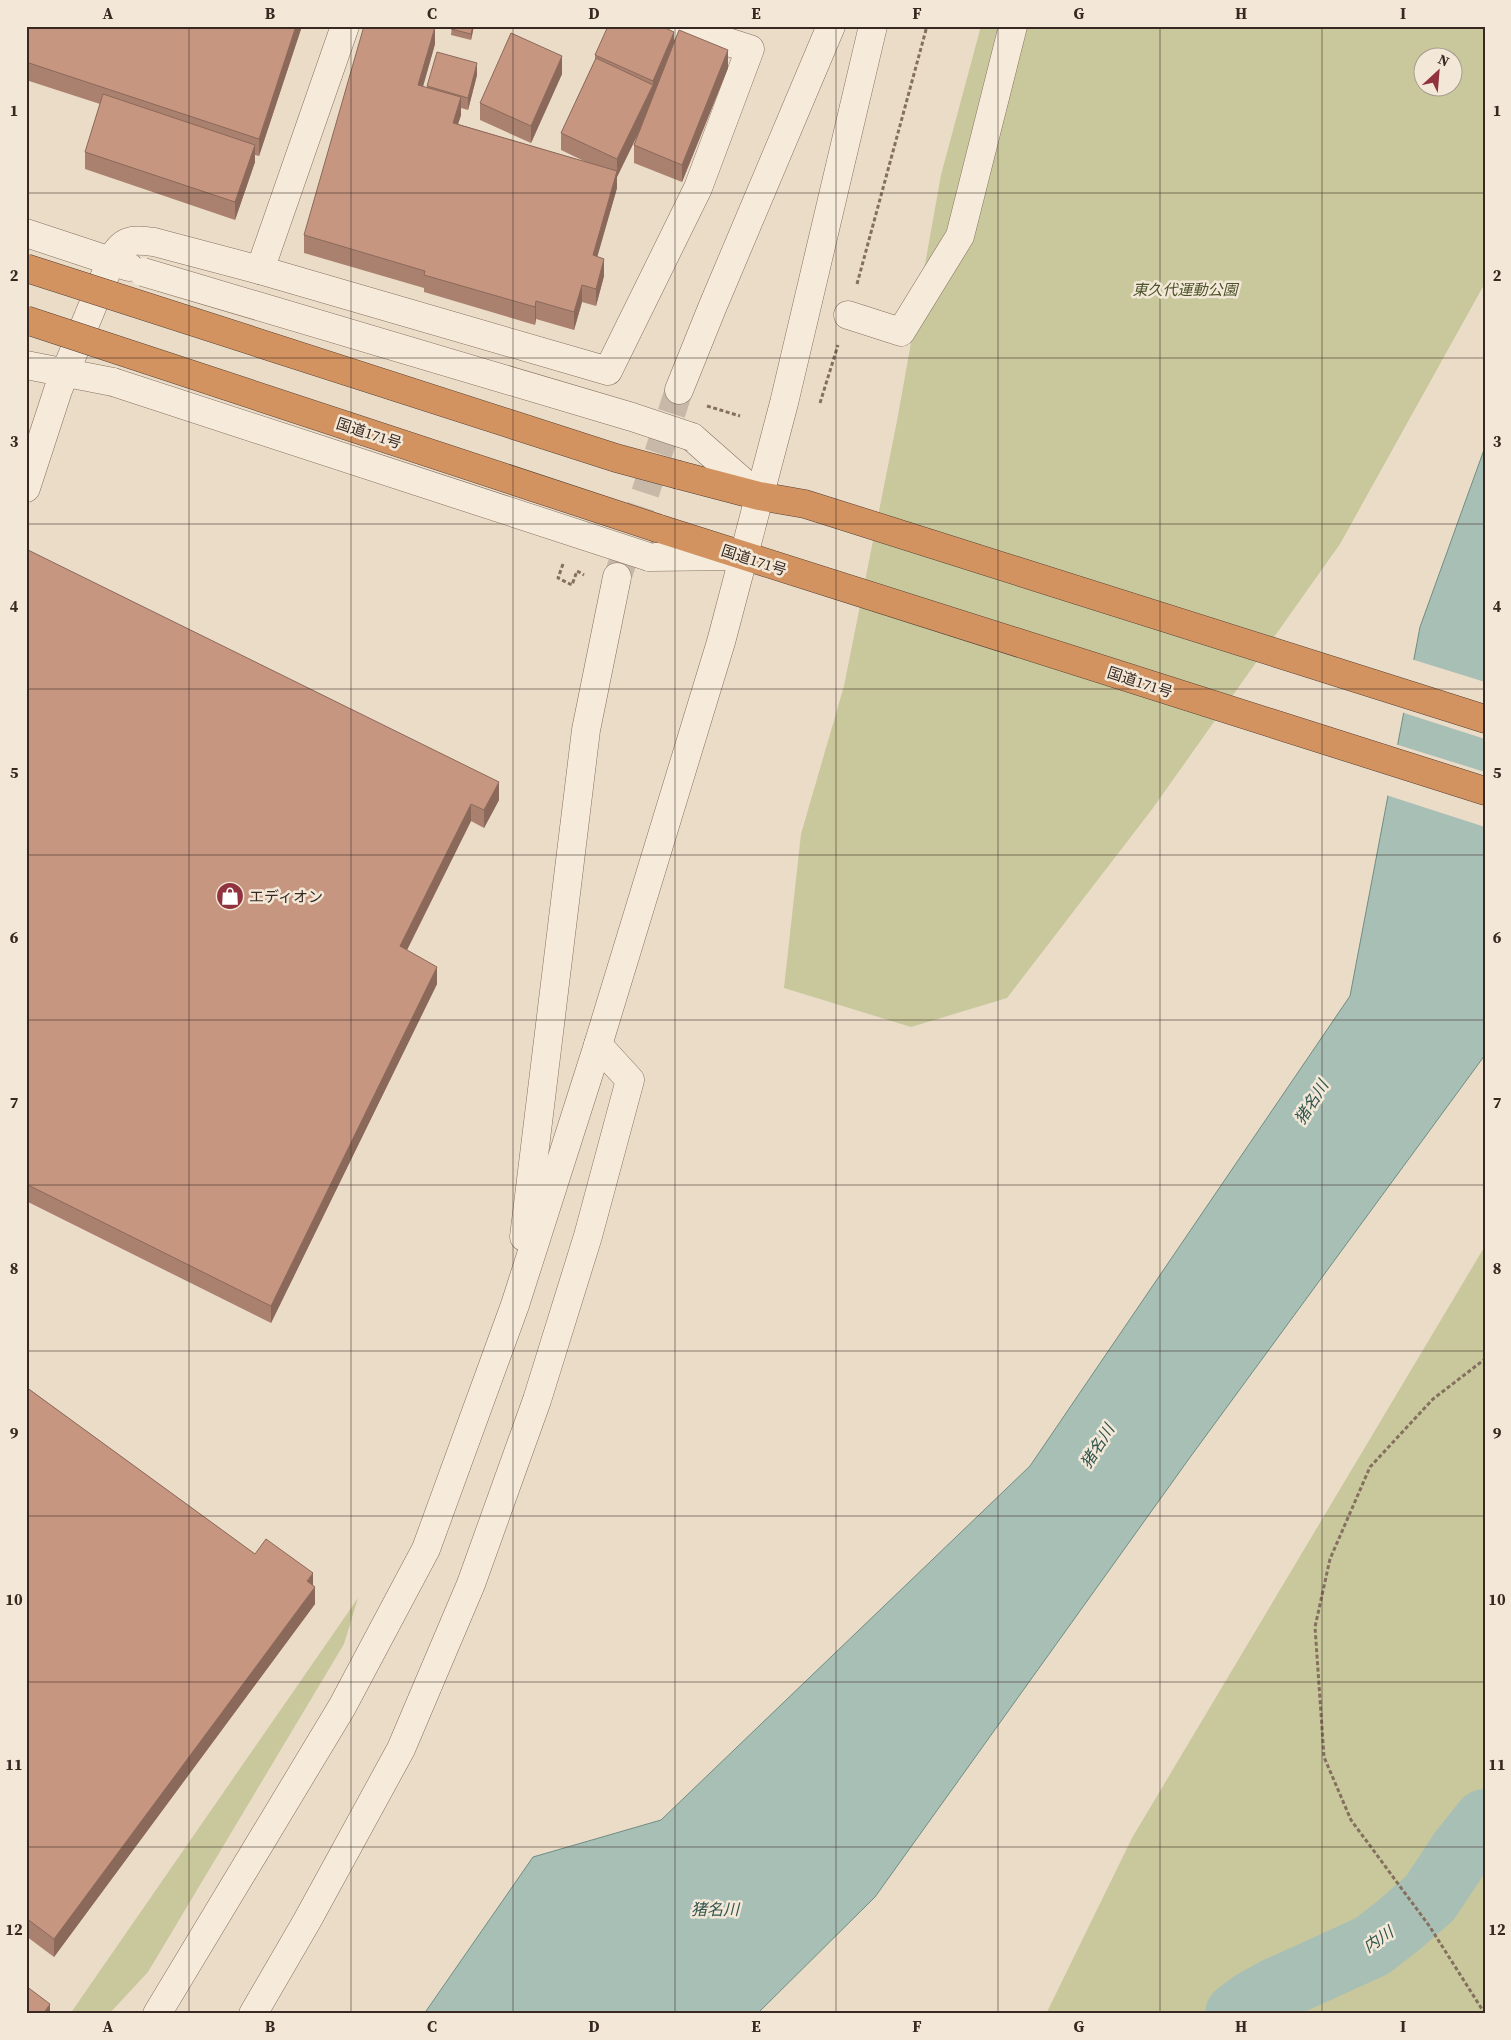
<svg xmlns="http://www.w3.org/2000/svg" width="1511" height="2040" font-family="'Source Serif 4','Noto Sans JP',serif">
  <rect width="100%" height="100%" fill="#ebdcc8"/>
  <!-- green -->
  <g fill="#c8c89c" fill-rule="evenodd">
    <path d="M981,26H1485V283L1340,544L1153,808L1007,998L911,1027L784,988L801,834L844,686L897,421L941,175ZM1424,58H1454V88H1424Z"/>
    <polygon points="1485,1246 1485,2014 1046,2014 1132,1838"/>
    <polygon points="358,1598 344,1644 148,1972 109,2014 70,2014"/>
  </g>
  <!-- water -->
  <polygon fill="#a8bfb6" stroke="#6f8d82" points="1485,447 1485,1055 1191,1456 875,1897 757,2014 424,2014 533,1857 661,1820 1030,1466 1350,996 1420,627"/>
  <!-- pier -->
  <g fill="#ebdcc8">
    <polygon points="1411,659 1485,682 1485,739 1401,712"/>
    <polygon points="1395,744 1485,772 1485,827 1386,795"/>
  </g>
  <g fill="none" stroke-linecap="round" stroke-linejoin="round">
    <!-- river -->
    <polyline stroke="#a8bfb6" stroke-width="64" points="1237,2014 1253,2002 1275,1990 1372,1946 1399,1925 1430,1898 1461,1851 1485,1821"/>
    <!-- minor-tunnel -->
    <polyline stroke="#c7b8a7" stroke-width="28" stroke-dasharray="28 14" stroke-linecap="butt" points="619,573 679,390"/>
    <!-- minor casing -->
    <g stroke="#856f5e" stroke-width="29">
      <g id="minor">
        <polyline points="26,233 129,267"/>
        <polyline points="260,270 345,26"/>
        <polyline points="848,315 901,332 960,236 1013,26"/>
        <polyline points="26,365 113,382"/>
        <polyline points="679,390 712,308 831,26"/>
        <polyline points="692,437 759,496"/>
        <path d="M26,488L58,390L111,261C122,239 131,239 154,242L260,270L608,371L698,188L750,49L677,26"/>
        <polyline points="649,557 739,556"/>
        <polyline points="524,1237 586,730 617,577"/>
        <polyline points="157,2014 342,1707 426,1549 515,1305 598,1045 721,642 784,403 873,26"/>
        <polyline points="253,2014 307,1921 401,1749 471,1584 537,1400 588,1236 630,1080 598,1045"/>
      </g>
    </g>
    <!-- highway casing -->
    <g stroke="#543e32" stroke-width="29">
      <g id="highway">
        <polyline points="679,475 759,496 805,504 1485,719"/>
        <polyline points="657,528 1485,791"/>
      </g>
    </g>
    <!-- path -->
    <g stroke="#856f5e" stroke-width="3" stroke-dasharray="4 2.5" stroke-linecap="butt">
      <polyline points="857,284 927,26"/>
      <polyline points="820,403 838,345"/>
      <polyline points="563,564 558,578 572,585 577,571 584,575"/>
      <polyline points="1485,2014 1430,1927 1351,1820 1324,1757 1315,1627 1330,1559 1370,1467 1433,1399 1485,1359"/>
    </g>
    <!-- minor -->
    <use href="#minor" stroke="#f6ebda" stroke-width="28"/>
    <!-- highway -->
    <use href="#highway" stroke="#d39360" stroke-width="28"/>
    <!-- minor-bridge casing -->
    <g stroke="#856f5e" stroke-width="29" stroke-linecap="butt">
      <g id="minor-bridge">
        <polyline points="143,272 632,417 692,437"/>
        <polyline points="113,382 649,557"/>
      </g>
    </g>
    <!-- highway-bridge casing -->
    <g stroke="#543e32" stroke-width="29" stroke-linecap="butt">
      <g id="highway-bridge">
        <polyline points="26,268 616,458 679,475"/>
        <polyline points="26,320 657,528"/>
      </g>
    </g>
    <!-- path-bridge -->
    <polyline stroke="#856f5e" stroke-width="3" stroke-dasharray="4 2.5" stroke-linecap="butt" points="707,406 740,416"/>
    <!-- minor-bridge -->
    <use href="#minor-bridge" stroke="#f6ebda" stroke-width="28"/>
    <!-- highway-bridge -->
    <use href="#highway-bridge" stroke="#d39360" stroke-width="28"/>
  </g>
  <!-- wall -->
  <g fill="#aa816f">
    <polygon points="26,26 302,26 259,156 255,155 255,162 235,220 85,169 85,152 100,104 26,80"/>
    <polygon points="452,26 474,26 471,40 451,35"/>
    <polygon points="435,44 423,87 427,88 427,86 477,75 468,110 461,108 461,115 458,124 586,162 561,150 561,133 595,60 595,55 674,44 728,68 682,182 634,163 634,145 640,130 617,177 617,176 617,188 597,256 604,276 596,306 582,302 574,330 536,319 535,325 424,292 424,288 304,253 304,235"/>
    <polygon points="562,74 531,143 480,120 480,103"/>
    <polygon points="26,549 499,800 484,828 471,821 407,950 437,984 271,1323 26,1201"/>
    <polygon points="26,1387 255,1554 313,1585 315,1604 54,1957 26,1936"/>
  </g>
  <!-- shaded-wall -->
  <g fill="#8b695a">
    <polygon points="296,26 302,26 259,156 259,139"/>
    <polygon points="473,26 474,26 471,40 471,34"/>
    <polygon points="435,27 435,44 418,103 418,85"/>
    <polygon points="674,32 674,50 653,98 653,81"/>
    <polygon points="728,50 728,68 682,182 682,165"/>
    <polygon points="562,56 562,74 531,143 531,126"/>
    <polygon points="477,63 477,75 468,110 468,98"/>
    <polygon points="653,85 653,103 617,177 617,159"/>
    <polygon points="461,97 461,115 453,140 453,123"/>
    <polygon points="255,145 255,162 235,220 235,202"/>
    <polygon points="617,171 617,188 593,272 593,255"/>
    <polygon points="604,259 604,276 596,306 596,289"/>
    <polygon points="582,285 582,302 574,330 574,312"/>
    <polygon points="536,301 536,319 535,325 535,307"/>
    <polygon points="499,782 499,800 484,828 484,810"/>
    <polygon points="471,804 471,821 400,964 400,946"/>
    <polygon points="437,967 437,984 271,1323 271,1306"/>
    <polygon points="313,1573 313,1590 315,1587 315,1604 54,1957 54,1939"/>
    <polygon points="50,2004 50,2014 43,2014"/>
  </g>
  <!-- building -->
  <g fill="#c69681" stroke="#8b695a">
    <polygon points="26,26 296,26 259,139 26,62"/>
    <polygon points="364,26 435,27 418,85 461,97 453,123 617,171 593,255 604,259 596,289 582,285 574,312 536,301 535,307 424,275 425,271 304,235"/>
    <polygon points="452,26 473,26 471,34 451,29"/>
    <polygon points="608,26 661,26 674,32 653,81 595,55"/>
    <polygon points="679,30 728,50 682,165 634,145"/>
    <polygon points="511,33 562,56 531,126 480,103"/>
    <polygon points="437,52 477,63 468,98 427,86"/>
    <polygon points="596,58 653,85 617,159 561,133"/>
    <polygon points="103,94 255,145 235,202 85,152"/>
    <polygon points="26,549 499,782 484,810 471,804 400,946 437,967 271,1306 26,1184"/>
    <polygon points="26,1387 255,1554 266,1539 313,1573 307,1581 315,1587 54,1939 26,1918"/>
    <polygon points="26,1986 50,2004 43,2014 26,2014"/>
  </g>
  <!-- grid -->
  <path fill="none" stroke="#372921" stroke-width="1" stroke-opacity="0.55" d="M189,26V2014M351,26V2014M513,26V2014M675,26V2014M836,26V2014M998,26V2014M1160,26V2014M1322,26V2014M26,193H1485M26,358H1485M26,524H1485M26,689H1485M26,855H1485M26,1020H1485M26,1185H1485M26,1351H1485M26,1516H1485M26,1682H1485M26,1847H1485"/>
  <!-- icons -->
  <defs>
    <g id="shop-disc" transform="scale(1.4375)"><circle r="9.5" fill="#90333e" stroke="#f3e8d7"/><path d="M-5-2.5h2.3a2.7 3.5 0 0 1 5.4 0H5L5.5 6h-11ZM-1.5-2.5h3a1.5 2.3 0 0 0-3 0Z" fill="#fff"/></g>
  </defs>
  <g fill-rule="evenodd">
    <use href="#shop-disc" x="230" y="896"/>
  </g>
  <g text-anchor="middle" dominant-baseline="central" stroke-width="5" stroke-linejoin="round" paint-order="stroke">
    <!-- park labels -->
    <g font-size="15" font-style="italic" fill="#4c5229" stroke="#f3e8d7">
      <text x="1185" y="289">東久代運動公園</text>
    </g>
    <!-- street labels -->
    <g font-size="15" fill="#372921" stroke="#f3e8d7">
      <text transform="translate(369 433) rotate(18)">国道171号</text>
      <text transform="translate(754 560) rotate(18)">国道171号</text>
      <text transform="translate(1140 682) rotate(18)">国道171号</text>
    </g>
    <!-- poi labels -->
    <g font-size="15" fill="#372921" stroke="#f3e8d7" text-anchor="start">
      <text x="249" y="896">エディオン</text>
    </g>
    <!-- water labels -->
    <g font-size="16" font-style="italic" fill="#31554f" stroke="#f3e8d7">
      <text transform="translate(1311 1102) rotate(-58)">猪名川</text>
      <text transform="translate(1097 1446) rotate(-58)">猪名川</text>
      <text x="715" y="1909">猪名川</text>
      <text transform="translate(1378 1939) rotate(-34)">内川</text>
    </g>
  </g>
  <!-- border -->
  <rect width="1511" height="2040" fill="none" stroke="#f3e8d7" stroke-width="55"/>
  <!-- north arrow -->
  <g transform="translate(1438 72) rotate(26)"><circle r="24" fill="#f3e8d7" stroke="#a89c8e"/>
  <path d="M0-4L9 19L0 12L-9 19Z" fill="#90333e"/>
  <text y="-8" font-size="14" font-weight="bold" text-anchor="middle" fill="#372921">N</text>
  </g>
  <rect x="28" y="28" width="1456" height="1984" fill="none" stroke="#372921" stroke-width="2"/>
  <g font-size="16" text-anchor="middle" font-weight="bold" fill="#372921">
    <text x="108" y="19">A</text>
    <text x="270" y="19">B</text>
    <text x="432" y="19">C</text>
    <text x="594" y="19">D</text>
    <text x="756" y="19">E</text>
    <text x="917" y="19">F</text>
    <text x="1079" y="19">G</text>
    <text x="1241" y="19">H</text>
    <text x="1403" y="19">I</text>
    <text x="14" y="116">1</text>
    <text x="1497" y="116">1</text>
    <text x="14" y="281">2</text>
    <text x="1497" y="281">2</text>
    <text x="14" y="447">3</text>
    <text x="1497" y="447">3</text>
    <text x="14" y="612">4</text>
    <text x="1497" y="612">4</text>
    <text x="14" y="778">5</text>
    <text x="1497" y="778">5</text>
    <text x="14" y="943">6</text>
    <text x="1497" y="943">6</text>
    <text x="14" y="1108">7</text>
    <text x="1497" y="1108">7</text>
    <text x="14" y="1274">8</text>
    <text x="1497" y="1274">8</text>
    <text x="14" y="1439">9</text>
    <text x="1497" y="1439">9</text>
    <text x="14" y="1605">10</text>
    <text x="1497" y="1605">10</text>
    <text x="14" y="1770">11</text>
    <text x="1497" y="1770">11</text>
    <text x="14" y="1935">12</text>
    <text x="1497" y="1935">12</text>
    <text x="108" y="2032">A</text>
    <text x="270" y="2032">B</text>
    <text x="432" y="2032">C</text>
    <text x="594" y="2032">D</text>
    <text x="756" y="2032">E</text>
    <text x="917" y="2032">F</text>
    <text x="1079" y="2032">G</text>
    <text x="1241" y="2032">H</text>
    <text x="1403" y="2032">I</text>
  </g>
</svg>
